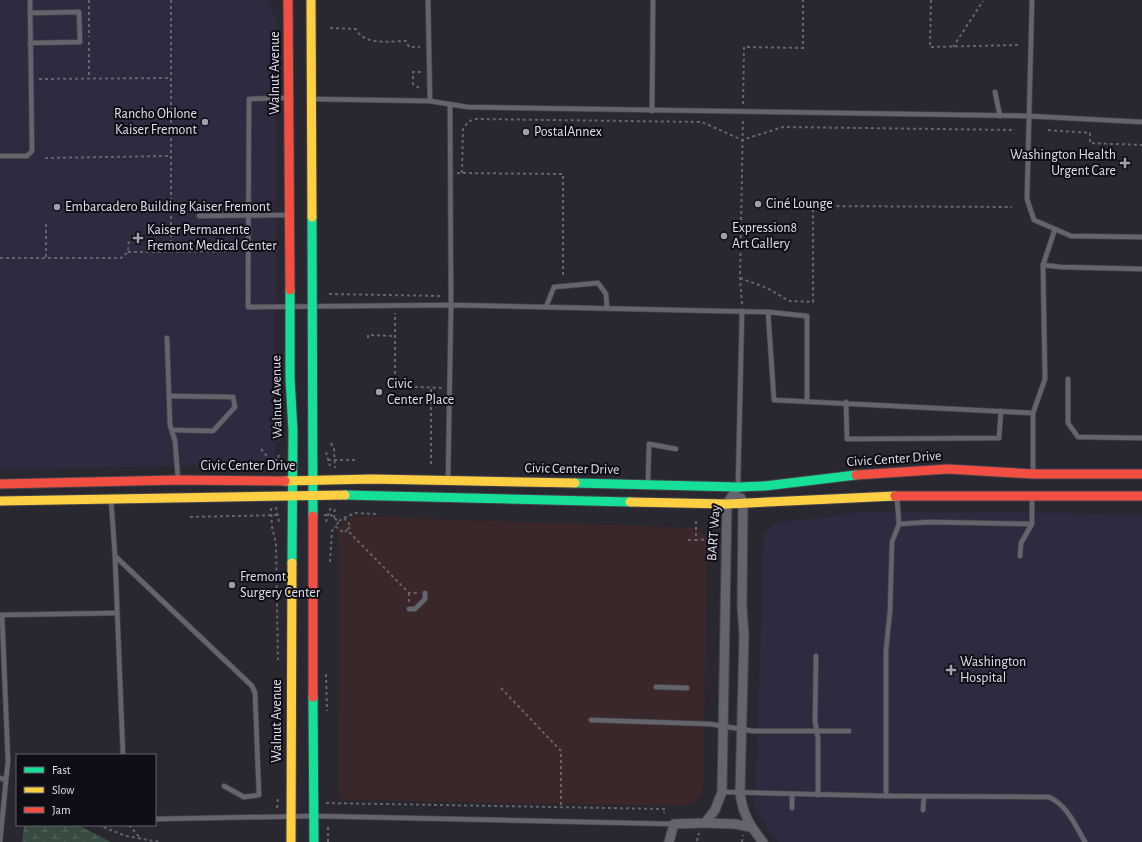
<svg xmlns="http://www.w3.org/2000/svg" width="1142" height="842" font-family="'Alegreya Sans',sans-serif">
  <defs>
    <pattern id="wetland-marsh" width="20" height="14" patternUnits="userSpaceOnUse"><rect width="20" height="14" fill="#374b41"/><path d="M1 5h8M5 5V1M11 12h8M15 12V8" fill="none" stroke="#54655d"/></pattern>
  </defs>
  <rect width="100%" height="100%" fill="#292730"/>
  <!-- commercial -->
  <polygon fill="#392729" points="355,516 698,528 708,538 703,793 696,801 684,806 347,800 341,798 338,789 339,544 337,530 344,522"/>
  <!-- built -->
  <g fill="#2f2a40">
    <polygon points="0,0 268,0 276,19 275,456 270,464 0,470"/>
    <polygon points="863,512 1068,513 1142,515 1142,842 778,842 760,818 755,807 764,533 775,523"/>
  </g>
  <!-- wetland -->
  <polygon fill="url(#wetland-marsh)" points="24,825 78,825 111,842 22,842"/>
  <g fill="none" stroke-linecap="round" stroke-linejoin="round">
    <!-- lane casing -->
    <g stroke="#43424a" stroke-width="6">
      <g id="lane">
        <polyline points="428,0 430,101"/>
        <polyline points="1032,0 1027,199 1034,220 1071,236 1142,237"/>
        <polyline points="30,13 79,12 80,42 30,43"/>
        <polyline points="995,92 1000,116"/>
        <polyline points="287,98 249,99 248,307 451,305 768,312 774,400 1033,413"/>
        <polyline points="312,99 430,101 467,107 1028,116 1142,122"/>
        <polyline points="652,111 653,0"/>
        <polyline points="0,156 27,156 32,151 30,0"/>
        <polyline points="199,216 288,215"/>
        <polyline points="1043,265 1061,267 1142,269"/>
        <polyline points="546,307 554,287 598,283 606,294 607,308"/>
        <polyline points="768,312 807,316 807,401"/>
        <polyline points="167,338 170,425 175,441 178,479"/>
        <polyline points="1068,379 1068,423 1078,437 1142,438"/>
        <polyline points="169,396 233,397 235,407 213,431 172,430"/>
        <polyline points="846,402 847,439 999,438 1001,411"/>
        <polyline points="1033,472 1033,413 1045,379 1043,265 1055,229"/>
        <polyline points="448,480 451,305 450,104"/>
        <polyline points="648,482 649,444 676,449"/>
        <polyline points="738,485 742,311"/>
        <polyline points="111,499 115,556 123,755"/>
        <polyline points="899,524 929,522 1032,524 1032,496"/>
        <polyline points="115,556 252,686 255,693 259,795 244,797 224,786"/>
        <polyline points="1020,556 1021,543 1032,524"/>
        <polyline points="409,609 415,609 425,599 425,593"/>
        <polyline points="0,615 117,613"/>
        <polyline points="2,615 8,761 6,780"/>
        <polyline points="816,656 815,721 818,738 818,795"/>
        <polyline points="656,687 687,688"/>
        <polyline points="591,720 710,724 753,731 849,731"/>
        <polyline points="0,778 6,780 0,842"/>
        <path d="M722,792L886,796L1049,797C1068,806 1075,825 1085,842"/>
        <polyline points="792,795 792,808"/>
        <polyline points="886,796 886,650 890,611 892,542 899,524 897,498"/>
        <polyline points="923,810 924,796"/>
        <polyline points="155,819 314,816 674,824"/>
      </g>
    </g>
    <!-- street casing -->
    <g stroke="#43424a" stroke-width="11">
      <g id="street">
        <path d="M741,498L743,503L742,607L744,636L740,792C742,813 750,826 763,842"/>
        <polyline points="705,823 735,824 750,827"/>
        <polyline points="669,842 674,824 705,823 715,810 722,792 727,504 738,487"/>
      </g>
    </g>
    <!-- fast casing -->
    <g stroke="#43424a" stroke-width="11">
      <g id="fast">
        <polyline points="312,217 313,516"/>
        <polyline points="290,290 290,378 293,431 292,563"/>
        <polyline points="575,483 738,487 765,486 856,475"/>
        <polyline points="345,495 630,502"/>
        <polyline points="313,697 314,842"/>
      </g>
    </g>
    <!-- slow casing -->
    <g stroke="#43424a" stroke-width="11">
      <g id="slow">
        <polyline points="311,0 312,217"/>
        <polyline points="285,481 372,479 575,483"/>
        <polyline points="0,501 345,495"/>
        <polyline points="630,502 727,504 895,496"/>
        <polyline points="291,842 292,563"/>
      </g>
    </g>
    <!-- jam casing -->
    <g stroke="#43424a" stroke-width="11">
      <g id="jam">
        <polyline points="288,0 290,290"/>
        <polyline points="856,475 948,469 1033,474 1142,474"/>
        <polyline points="0,484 178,480 285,481"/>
        <polyline points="895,496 1142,496"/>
        <polyline points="313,516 313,697"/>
      </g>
    </g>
    <!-- path -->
    <g stroke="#65646b" stroke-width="2" stroke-dasharray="3 3" stroke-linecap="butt">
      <polyline points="89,0 89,37"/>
      <polyline points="171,0 171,252"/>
      <polyline points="931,0 930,47 1018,45"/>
      <path d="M330,28L356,29C364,46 390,41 406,41L409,47H420"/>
      <polyline points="89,42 89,78"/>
      <polyline points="953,47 983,1"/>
      <polyline points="39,79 170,78"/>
      <polyline points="419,88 413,84 413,72 420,72 420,69"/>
      <polyline points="743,104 744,47 803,48 803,0"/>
      <polyline points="1048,130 1090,133 1090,143 1142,145"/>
      <polyline points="45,158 171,156"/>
      <polyline points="457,173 563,174 563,278"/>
      <polyline points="462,173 463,129 468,122 475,119 702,122 742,140 783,127 1015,130"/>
      <polyline points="46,224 46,258"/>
      <polyline points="258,251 277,251"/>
      <polyline points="128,252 239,251"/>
      <polyline points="0,258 121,258 128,252 129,239"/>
      <polyline points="740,278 767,288 789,301 813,302 813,206 1012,207"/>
      <polyline points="329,294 440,296"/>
      <polyline points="742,304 740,278 743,118"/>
      <polyline points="368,338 368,335 395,336"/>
      <polyline points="395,386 395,313"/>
      <polyline points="392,389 395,386 442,388"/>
      <polyline points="427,395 431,393"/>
      <polyline points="331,443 334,449 335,468"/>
      <polyline points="261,449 270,460 282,460"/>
      <polyline points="326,452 330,466"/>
      <polyline points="328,460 356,460"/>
      <polyline points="431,464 431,387"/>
      <polyline points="268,468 281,465"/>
      <polyline points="274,469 280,452"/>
      <polyline points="276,507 279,522"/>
      <polyline points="271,508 272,527 276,543 278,660"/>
      <polyline points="324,515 331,515 339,522 335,526 344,533 347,530 409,593 418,593"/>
      <polyline points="190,517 279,515"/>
      <polyline points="334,518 335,507"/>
      <polyline points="344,518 355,513 377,514"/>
      <polyline points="339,521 344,518 351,526 347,530"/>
      <polyline points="696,521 696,540 715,539"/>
      <polyline points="326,522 330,509 334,508"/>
      <polyline points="688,540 696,540"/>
      <polyline points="330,562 332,531 335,526"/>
      <polyline points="409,602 409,593"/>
      <polyline points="326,674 327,711"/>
      <polyline points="501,688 561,751 561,807"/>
      <polyline points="326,803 665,809 664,813"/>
      <polyline points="277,808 278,797"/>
      <polyline points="98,825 126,836 160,842"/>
      <polyline points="129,825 141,839"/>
      <polyline points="697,841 699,833"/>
      <polyline points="328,842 328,825"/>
      <polyline points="742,842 743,835"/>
    </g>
    <!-- lane -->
    <use href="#lane" stroke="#65636c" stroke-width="4.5"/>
    <!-- street -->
    <use href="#street" stroke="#65636c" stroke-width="9"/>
    <!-- fast -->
    <use href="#fast" stroke="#16e098" stroke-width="9"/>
    <!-- slow -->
    <use href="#slow" stroke="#ffcf43" stroke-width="9"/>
    <!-- jam -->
    <use href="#jam" stroke="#f24e42" stroke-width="9"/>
  </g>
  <!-- markers -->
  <g fill="#a19faa" stroke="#0f0d15" stroke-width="1.5">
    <circle cx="205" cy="122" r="4"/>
    <circle cx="526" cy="132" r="4"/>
    <path d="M1123 157h4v4h4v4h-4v4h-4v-4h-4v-4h4z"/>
    <circle cx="758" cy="204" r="4"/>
    <circle cx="57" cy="207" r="4"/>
    <circle cx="724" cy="236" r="4"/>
    <path d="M136 232h4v4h4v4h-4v4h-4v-4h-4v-4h4z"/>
    <circle cx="379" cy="392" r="4"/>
    <circle cx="232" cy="585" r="4"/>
    <path d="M949 664h4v4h4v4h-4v4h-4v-4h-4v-4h4z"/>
  </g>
  <g text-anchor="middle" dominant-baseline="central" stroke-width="4" stroke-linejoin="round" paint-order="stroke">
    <!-- street labels -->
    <g font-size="14" fill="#e1e0eb" stroke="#0f0d15">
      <text transform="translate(275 73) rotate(-90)">Walnut Avenue</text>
      <text transform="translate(277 397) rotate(-91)">Walnut Avenue</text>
      <text transform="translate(894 459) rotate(-4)">Civic Center Drive</text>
      <text x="248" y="466">Civic Center Drive</text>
      <text transform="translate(572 469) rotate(1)">Civic Center Drive</text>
      <text transform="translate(714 533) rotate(-86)">BART Way</text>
      <text transform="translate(277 721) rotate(-90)">Walnut Avenue</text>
    </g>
    <!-- poi labels -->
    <g font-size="14" fill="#e1e0eb" stroke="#0f0d15" text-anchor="start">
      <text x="197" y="114" text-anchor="end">Rancho Ohlone<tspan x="197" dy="16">Kaiser Fremont</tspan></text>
      <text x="534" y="132">PostalAnnex</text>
      <text x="1116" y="155" text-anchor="end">Washington Health<tspan x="1116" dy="16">Urgent Care</tspan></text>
      <text x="766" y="204">Ciné Lounge</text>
      <text x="65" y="207">Embarcadero Building Kaiser Fremont</text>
      <text x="732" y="228">Expression8<tspan x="732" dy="16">Art Gallery</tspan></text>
      <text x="147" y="230">Kaiser Permanente<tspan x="147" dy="16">Fremont Medical Center</tspan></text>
      <text x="387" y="384">Civic<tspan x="387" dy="16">Center Place</tspan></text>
      <text x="240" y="577">Fremont<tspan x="240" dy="16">Surgery Center</tspan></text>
      <text x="960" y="662">Washington<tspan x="960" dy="16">Hospital</tspan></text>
    </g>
  </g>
  <!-- legend -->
  <rect x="16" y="754" width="140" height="72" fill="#0f0d15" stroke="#63616b"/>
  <rect x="24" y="767" width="20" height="6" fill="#16e098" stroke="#63616b"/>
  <text x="52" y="774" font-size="12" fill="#e1e0eb">Fast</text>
  <rect x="24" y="787" width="20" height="6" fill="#ffcf43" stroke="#63616b"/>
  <text x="52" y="794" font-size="12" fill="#e1e0eb">Slow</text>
  <rect x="24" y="807" width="20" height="6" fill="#f24e42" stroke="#63616b"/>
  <text x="52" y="814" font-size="12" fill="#e1e0eb">Jam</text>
</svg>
